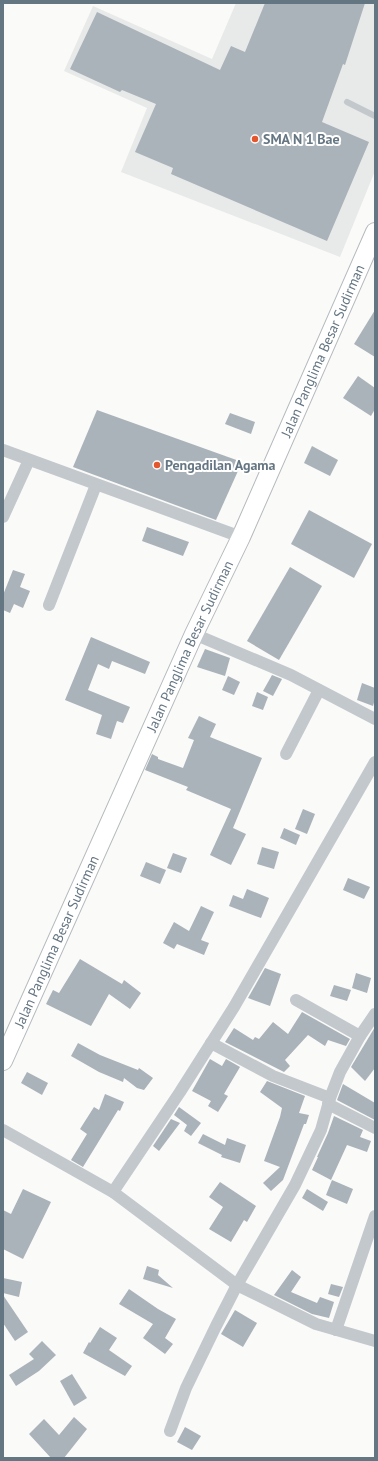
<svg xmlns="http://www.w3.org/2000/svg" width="378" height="1461" font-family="'PT Sans',sans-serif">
  <rect width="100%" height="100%" fill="#fafaf8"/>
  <!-- built -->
  <polygon fill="#e8e9e9" points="236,3 375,3 375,171 340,257 121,172 147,108 64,71 93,6 212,59"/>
  <!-- building -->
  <g fill="#aab3b9">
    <polygon points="265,3 365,3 345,65 343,64 322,122 369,142 327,241 171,174 173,168 135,152 156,104 122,90 120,92 70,69 97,12 220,70 231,46 245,52"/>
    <polygon points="375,310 375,357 354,344"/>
    <polygon points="358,376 375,388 375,409 371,416 343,398"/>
    <polygon points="97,410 242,462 216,520 73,467"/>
    <polygon points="230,413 255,422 251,434 225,424"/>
    <polygon points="312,446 338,460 330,476 304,463"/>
    <polygon points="309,510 372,544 354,578 291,544"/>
    <polygon points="147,527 189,542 183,556 142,541"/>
    <polygon points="290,567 322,586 279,660 247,641"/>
    <polygon points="13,570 25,574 20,587 30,591 23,608 14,604 10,613 3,610 3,595"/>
    <polygon points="91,637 150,662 145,674 112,661 109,669 98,664 88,690 130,707 123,723 117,721 111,739 96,734 102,715 65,700"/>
    <polygon points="205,649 230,658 225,676 197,667"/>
    <polygon points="272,675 282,679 273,696 263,691"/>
    <polygon points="228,676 240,682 234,695 222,690"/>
    <polygon points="362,683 375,688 375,699 373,706 357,700"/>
    <polygon points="257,692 268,697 263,710 252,706"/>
    <polygon points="199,716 216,724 210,737 262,758 233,828 246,834 231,865 210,855 231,809 186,790 188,787 145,770 152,754 158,757 158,759 183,768 194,740 188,738"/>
    <polygon points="303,809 315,814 307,834 295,829"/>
    <polygon points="284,828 300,835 296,845 280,838"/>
    <polygon points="262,847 279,852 274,869 257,864"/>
    <polygon points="173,853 187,858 181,873 167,868"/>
    <polygon points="146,862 166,870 160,884 140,876"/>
    <polygon points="348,878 370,887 364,899 343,890"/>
    <polygon points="247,889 269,898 261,918 229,906 233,895 243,899"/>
    <polygon points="201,906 214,912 201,940 209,943 204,955 177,944 174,949 163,943 174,922 189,931"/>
    <polygon points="80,959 122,984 124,980 141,993 130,1009 109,994 91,1026 46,1004 53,990 59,993"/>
    <polygon points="265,968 281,974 270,1006 248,998"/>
    <polygon points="356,973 371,978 367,993 352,988"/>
    <polygon points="334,985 351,990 347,1001 330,996"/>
    <polygon points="302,1012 350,1039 346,1046 328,1040 325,1046 308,1035 285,1060 290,1066 284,1072 225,1042 234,1028 253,1040 255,1037 259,1039 273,1022 288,1034"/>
    <polygon points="375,1027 375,1068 365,1081 351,1067"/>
    <polygon points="78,1043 100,1055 138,1070 139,1068 153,1078 144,1090 137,1088 124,1078 123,1082 99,1072 71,1056"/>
    <polygon points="210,1059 222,1066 226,1059 240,1067 224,1094 228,1096 218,1112 208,1106 211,1101 192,1091"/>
    <polygon points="27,1072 48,1083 42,1095 21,1083"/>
    <polygon points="267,1081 305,1096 299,1113 309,1115 306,1124 304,1124 283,1180 271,1191 263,1183 280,1167 264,1161 280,1117 282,1108 260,1092"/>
    <polygon points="343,1084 375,1103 375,1120 337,1100"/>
    <polygon points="105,1094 124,1102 120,1111 118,1110 83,1167 71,1160 87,1134 80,1129 94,1107 99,1110"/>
    <polygon points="179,1107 201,1123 191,1136 184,1131 187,1125 174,1115"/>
    <polygon points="334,1116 363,1130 360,1137 371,1141 367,1152 347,1145 331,1180 312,1170 318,1157 317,1157 328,1133"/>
    <polygon points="171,1119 180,1123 159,1151 153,1146"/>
    <polygon points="203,1134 225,1145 227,1138 246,1145 240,1163 221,1157 222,1155 198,1143"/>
    <polygon points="332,1180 353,1189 347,1204 326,1195"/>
    <polygon points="220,1182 256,1206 247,1222 244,1220 231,1242 209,1229 223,1207 209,1197"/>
    <polygon points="23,1189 51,1202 23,1259 3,1249 3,1210 11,1214"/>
    <polygon points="307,1189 328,1202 323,1211 302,1198"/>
    <polygon points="147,1266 159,1270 158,1275 173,1288 143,1279"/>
    <polygon points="292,1270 301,1277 291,1292 317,1303 320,1297 334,1302 329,1318 312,1314 274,1295"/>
    <polygon points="3,1278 22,1282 19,1297 3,1293"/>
    <polygon points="331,1284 343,1287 339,1297 328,1294"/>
    <polygon points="129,1289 158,1309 176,1319 165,1338 173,1344 165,1354 143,1338 153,1324 119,1304"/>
    <polygon points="3,1295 28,1332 15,1341 3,1323"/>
    <polygon points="235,1310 257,1323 243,1347 221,1334"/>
    <polygon points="100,1327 117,1338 109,1350 132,1366 125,1376 83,1353 89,1342 90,1343"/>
    <polygon points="42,1341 56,1355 39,1371 16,1386 9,1375 34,1359 29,1354"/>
    <polygon points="72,1374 87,1398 74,1406 60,1381"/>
    <polygon points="74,1417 87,1429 64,1458 51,1458 29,1434 44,1419 59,1435"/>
    <polygon points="185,1427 201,1436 192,1450 177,1442"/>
  </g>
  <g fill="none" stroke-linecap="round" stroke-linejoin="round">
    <!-- primary casing -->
    <g stroke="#b5babe" stroke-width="20">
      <g id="primary">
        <path id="s1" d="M3,1061L194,634L241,537L375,232"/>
      </g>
    </g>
    <!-- lane -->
    <polyline stroke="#c3c8cc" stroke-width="6" points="347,102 375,116"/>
    <!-- street -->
    <g stroke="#c3c8cc" stroke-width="12">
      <polyline points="3,450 241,537"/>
      <polyline points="3,517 29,460"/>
      <polyline points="49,605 96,485"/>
      <polyline points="194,634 291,675 375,719"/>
      <polyline points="286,754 319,690"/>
      <polyline points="296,1000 360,1036"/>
      <polyline points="211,1043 273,1076 330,1098"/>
      <polyline points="328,1104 375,1128"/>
      <polyline points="3,1130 113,1192 237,1285 316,1324 375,1341"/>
      <polyline points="113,1192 180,1092 234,1007 375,762"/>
      <polyline points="336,1330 375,1216"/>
      <polyline points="170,1431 186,1388 216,1326 237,1285 295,1185 321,1130 330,1098 340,1072 360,1036 375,1014"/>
    </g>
    <!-- primary -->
    <use href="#primary" stroke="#fff" stroke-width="18"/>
  </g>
  <!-- markers -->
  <g fill="#e4572e" stroke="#fff" stroke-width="1.5">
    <circle cx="255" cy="139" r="4"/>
    <circle cx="157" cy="465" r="4"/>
  </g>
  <g text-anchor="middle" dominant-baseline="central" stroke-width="4" stroke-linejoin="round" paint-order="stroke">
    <!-- poi labels -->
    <g font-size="14" font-weight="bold" fill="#657683" stroke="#fff" text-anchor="start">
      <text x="263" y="139">SMA N 1 Bae</text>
      <text x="165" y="465">Pengadilan Agama</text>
    </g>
    <!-- street labels -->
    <g font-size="14" fill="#657683" stroke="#fff">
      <text stroke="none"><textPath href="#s1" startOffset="779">Jalan Panglima Besar Sudirman</textPath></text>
      <text stroke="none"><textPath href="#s1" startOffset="455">Jalan Panglima Besar Sudirman</textPath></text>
      <text stroke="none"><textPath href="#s1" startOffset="131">Jalan Panglima Besar Sudirman</textPath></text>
    </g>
  </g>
  <!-- border -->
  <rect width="378" height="1461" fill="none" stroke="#657683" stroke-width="8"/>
</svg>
